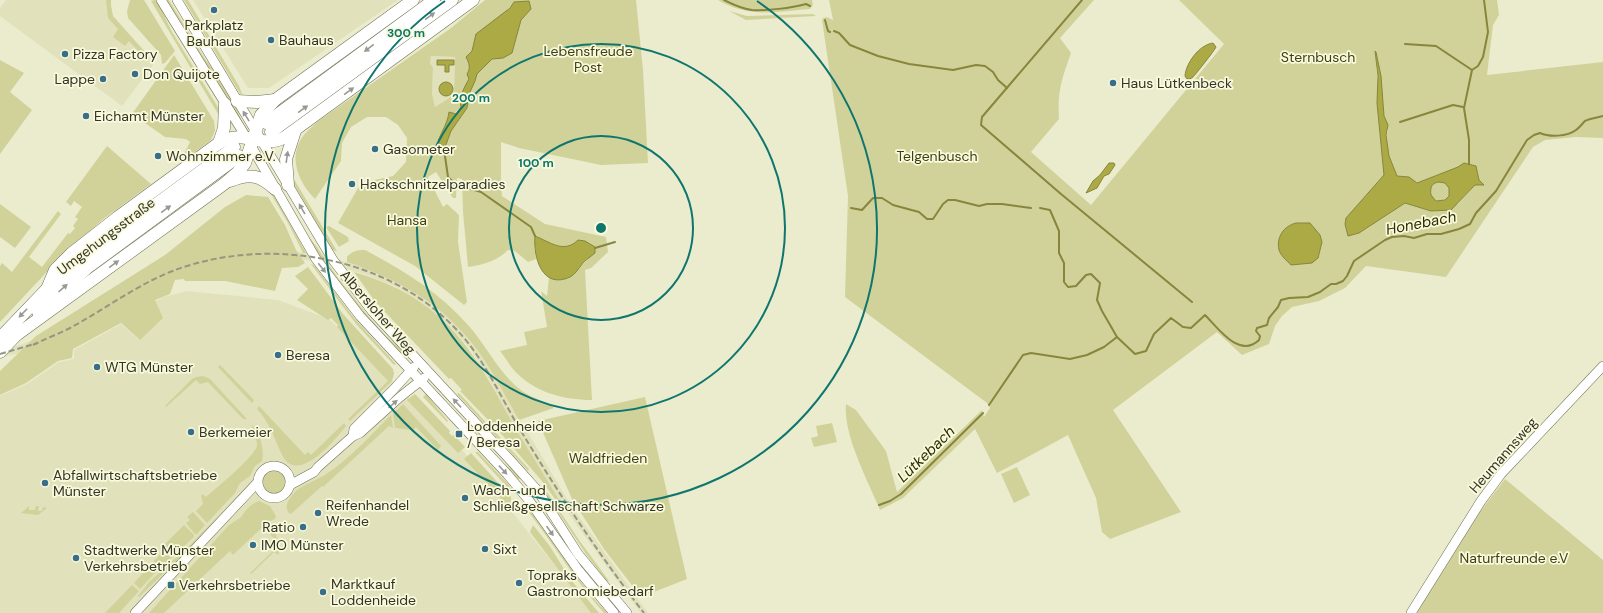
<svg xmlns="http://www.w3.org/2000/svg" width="1603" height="613" font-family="'DM Sans',sans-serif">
  <rect width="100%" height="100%" fill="#ebecce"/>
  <!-- built -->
  <g fill="#e1e2bc">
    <polygon points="6,0 111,0 111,6 113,16 145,51 153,65 122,106 0,16 0,8"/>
    <polygon points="193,0 398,0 269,88 248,88"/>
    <polygon points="431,56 455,57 454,95 435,107 432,94 433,68 430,63"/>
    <polygon points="286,250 320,255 347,262 374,271 396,281 420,296 456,325 471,342 488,365 570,504 648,613 641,613 634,604 563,506 514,426 490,381 471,350 458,335 440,317 420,301 396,287 367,275 325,263 285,257 250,257 203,264 171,275 156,281 156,291 77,332 22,353 0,357 0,348 20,345 65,327 121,293 147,279 173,268 202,259 226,254 250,251"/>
    <polygon points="186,291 278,300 329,319 460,447 593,613 0,613 0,396 27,384 59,362 74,359 74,350 121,324 139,340 157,320 152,303 164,297"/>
  </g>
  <!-- green -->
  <g fill="#d1d29a" fill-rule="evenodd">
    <polygon points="106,0 111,0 111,6 113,16 149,57 146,59 129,41 125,46 113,37 118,29 108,18"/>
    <polygon points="130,0 144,0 175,51 165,63 162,64 161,55 128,18 127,11"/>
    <polygon points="154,0 157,0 171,30 219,109 221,119 151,1"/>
    <polygon points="165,0 169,0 205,59 218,75 235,104 243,124 182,24"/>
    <polygon points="184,0 188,0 239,86 243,96 239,92"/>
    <path d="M485,0H636L643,70L648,163L601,165L519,148L501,142V182L502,196L545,224L606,237L608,252L591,268L585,270L592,400C563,400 533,392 513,369C508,363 505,357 500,351L527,345L524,332L547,327L541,291L547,296L549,278C576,283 576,268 595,253L572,246L566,248L557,245L534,246L536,259L528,262L515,251L508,250C497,261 483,265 468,267L463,212L462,179L457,178L456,198H453L436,172L428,177L443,207L447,204L459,215L458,242L467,302L464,305L415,266L338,223L358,188L370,181L393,176L406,162L407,138L398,125L386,117H367L351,127L342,143L341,161L315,199C300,184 289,161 300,141C304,133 311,128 317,122L451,28ZM514,2L531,9L521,20L512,53L492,59L477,74L475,81L470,92L467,108L451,131L444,149L446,122L461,107C458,97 466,88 469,79C471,72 469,63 466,57ZM431,56L455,57L454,95L435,107L432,94L433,68L430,63Z"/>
    <path d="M718,0H812L813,5L810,9C777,12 748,18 718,0Z"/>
    <path d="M829,0H1094L1060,38L1071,53C1062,79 1057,91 1059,119L1031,152L1091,205L1224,44L1179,0H1497L1499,15L1493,25L1487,75L1603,62V138L1576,137L1545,140L1533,147L1446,277L1366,266L1345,288L1319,301L1292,307L1282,316L1275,326L1269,344L1242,355L1217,332L1113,410L1181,512L1110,539L1102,532L1096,498L1068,435L1024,459L997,473L975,429L903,498L880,510C868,481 843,435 846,404L856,410L886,451L897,492L982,410L984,417L990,408L987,403L845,297L848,196L822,20L823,18L827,17L833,20ZM1375,51L1381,76L1384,116L1388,131C1382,142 1391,167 1397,176L1409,177L1416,183L1458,167L1483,185H1475L1458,204L1431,211L1405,203L1359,233L1346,218L1384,175L1385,169Z"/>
    <polygon points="729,11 747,16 813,14 816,16 746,20"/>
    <polygon points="174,55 214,121 215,131 211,140 186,159 184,154 190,142 186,139 165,137 132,114"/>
    <polygon points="0,60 24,73 10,92 32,110 0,154"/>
    <polygon points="107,146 151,184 102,220 57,261 0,322 0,266 2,263 12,272 58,211 61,214 29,257 42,267 68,233 70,234 75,228 73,226 78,219 75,217 82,207 74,201 71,206 66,202"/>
    <polygon points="292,176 337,251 332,250 292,181"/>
    <circle cx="1440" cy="191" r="10"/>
    <polygon points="271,194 274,195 306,253 303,253 288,223"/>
    <polygon points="246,195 268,197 285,225 296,250 305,263 298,267 282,268 275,291 225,281 185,281 184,279 175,280 170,294 155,300 163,318 140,340 121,323 73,349 72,358 58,361 26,383 0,395 0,371 36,336 165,255 225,207"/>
    <polygon points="0,204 31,227 15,248 0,237"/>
    <polygon points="329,226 348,237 349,241 339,247 326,227"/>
    <path d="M307,235L317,247L338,278L369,317L386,336L407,354L402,358C378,331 356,304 334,276C324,264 311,250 307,235Z"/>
    <path d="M365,250C403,270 439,292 468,325C486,345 500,375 522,391C532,398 545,401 554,408L519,420C504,394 490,365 471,342C439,302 395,278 347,262V257C352,251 357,250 365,250Z"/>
    <polygon points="311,264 314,265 355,319 396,364 394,365 356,324"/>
    <polygon points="308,267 343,314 393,369 394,374 392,381 350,421 348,419 388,381 337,327 338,325 331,318 328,320 297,300 308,289 295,276"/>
    <path d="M354,272C442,298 471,345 512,422L494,425L492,424L460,391L462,390L451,378L449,379L386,313L374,300Z"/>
    <polygon points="220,365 254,400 252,403 218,367"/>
    <polygon points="203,376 210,379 247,419 243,419 208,382 200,384 196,380 166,407 165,406 192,379 196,377"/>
    <polygon points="433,387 504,463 521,477 517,481 431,389"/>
    <polygon points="459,393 492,429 490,430 457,394"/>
    <polygon points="415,394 450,431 449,433 452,436 454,435 465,447 458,453 407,400"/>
    <polygon points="426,394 448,421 447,422 423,397"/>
    <polygon points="645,397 687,579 641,597 604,549 572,499 538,421"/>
    <polygon points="403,404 441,446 438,450 416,427 413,430 395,428 393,414"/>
    <path d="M259,406L305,455L308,452L311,455L344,423L346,426C335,440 298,486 282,455C275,440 269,421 257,409Z"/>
    <path d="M391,415L393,428L389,426L323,487L322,486L292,513L290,514C282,507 290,497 296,491C299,487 321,478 328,473C351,457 371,435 391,415Z"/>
    <polygon points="832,423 837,442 814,447 811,438 818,436 816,426"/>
    <path d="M252,425C260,433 265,450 262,461L255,466L250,476L240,483L235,493L207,523L196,511L203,504L201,496L203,494L206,497C215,489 257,455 257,445C257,439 253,432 252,427Z"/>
    <polygon points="514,426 563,506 561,507 541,480 498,430 500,427"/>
    <polygon points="494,431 529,469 528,471 492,432"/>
    <polygon points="475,452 478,452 510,486 508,488"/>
    <polygon points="471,453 511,497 511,501 508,506 464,459"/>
    <polygon points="1017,467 1030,495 1014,503 1001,474"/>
    <circle cx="274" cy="482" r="13"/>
    <polygon points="1505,479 1603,560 1603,613 1416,613 1460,538"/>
    <polygon points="543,486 579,540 609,581 607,582 586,554 542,488"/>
    <polygon points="240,494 241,495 189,549 139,597 138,596 150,581 188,547"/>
    <path d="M259,501L270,506L276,516L275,519L268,522L233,555L230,551L164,613H149L229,525C233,522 238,520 241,517C246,510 250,504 259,501Z"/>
    <polygon points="537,503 573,556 582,565 604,593 621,611 619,613 588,577 536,504"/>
    <polygon points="29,506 29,510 35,510 36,506 39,506 38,511 42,511 43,507 47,508 38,515 21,513"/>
    <path d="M527,510L532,512C557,547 578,582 607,613H604C575,581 554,544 527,510Z"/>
    <polygon points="193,512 205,525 197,534 195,534 186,523 190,520 187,517"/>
    <path d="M275,524C276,528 275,531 276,535C277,543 282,546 278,555L274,552L251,574L250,573L278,546L277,542L267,531Z"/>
    <polygon points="184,525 194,535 194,537 154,574 140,589 134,583 163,551 165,544"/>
    <polygon points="533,525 549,545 571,580 599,613 591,613 530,532"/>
    <polygon points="132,585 139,591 119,613 105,613"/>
  </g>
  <!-- water -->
  <g fill="#abaa45" stroke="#87863c" fill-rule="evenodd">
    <path d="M529,1L531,9L521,20L512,53L503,58L492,59L477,74L475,81L470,92L467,108L451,131L444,150L438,141C442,131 448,122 449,112L456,114L461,107C458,98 465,86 469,79L467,74C471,68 469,63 466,57L472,51L476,34L510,8L514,2Z"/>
    <path d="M1213,43L1216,47C1215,50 1195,75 1193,77C1190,79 1190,79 1187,79L1185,76C1186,63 1199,45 1213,43Z"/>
    <path d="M1375,51L1376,52L1381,76L1384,116L1388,125L1386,135L1389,156L1397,176L1409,177L1417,183L1458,167L1464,163L1476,166L1479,180L1484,185H1475L1451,210L1431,211L1405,203L1359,233L1348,236L1345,224L1346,218L1384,175L1377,103L1378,76ZM1439,182L1445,183L1449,188V196L1445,200L1436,201L1431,195C1430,188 1431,183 1439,182Z"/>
    <polygon points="437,60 454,60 454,65 449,65 449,72 445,72 445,65 437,65"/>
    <circle cx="446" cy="89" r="7"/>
    <polygon points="1109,163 1114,163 1115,165 1109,174 1104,176 1097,188 1086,193 1093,181 1100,175"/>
    <path d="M1296,223H1310L1320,235L1322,242L1318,258L1312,263L1291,265C1287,261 1281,256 1279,250C1276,237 1284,226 1296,223Z"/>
    <path d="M535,236C550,242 564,254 578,240L585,241L595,247V253C592,256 588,258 585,261C580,266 576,274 570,277C542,290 533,257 535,236Z"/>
  </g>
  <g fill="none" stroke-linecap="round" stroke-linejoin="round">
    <!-- stream -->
    <g stroke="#87863c" stroke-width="2">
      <path d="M724,0C732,4 742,9 752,10C767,11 791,8 806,4L810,6"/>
      <polyline points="1082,0 982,117 981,125 1061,194 1192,302"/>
      <polyline points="825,20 828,31 830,32"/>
      <polyline points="834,31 839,33 850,45 878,56 909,64 953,70 976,65 985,66 993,72 998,80 1007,88"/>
      <polyline points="1405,44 1436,46 1472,70"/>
      <polyline points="1400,122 1453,105 1463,107"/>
      <polyline points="444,149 448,177 455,184 481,192 531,227 535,236"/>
      <polyline points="1469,164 1469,140 1464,108 1472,70 1478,66 1483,57 1488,32 1484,0"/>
      <polyline points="851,208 862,210 873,198 882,198 893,205 919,212 927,219 933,219 943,204 948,200 955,200 979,206 987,204 1002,204 1031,208"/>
      <path d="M1040,208L1050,210L1059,231V253L1064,263V282L1068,287L1076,286L1086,275L1091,274L1100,283L1097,300L1102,311L1117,337L1135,354L1146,351L1154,334L1171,318L1183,327L1191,328L1205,315C1218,328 1239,359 1259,340L1260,336L1256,331L1257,328L1267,325L1269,318L1278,307L1281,300L1289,298L1308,297L1320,292L1331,284H1336L1343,281L1347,276L1354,261L1385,240L1392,237L1404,236L1414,238L1427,234H1441L1459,229L1470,224L1476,213L1496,191L1527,140L1534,135L1540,133C1549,137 1567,137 1576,130C1579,128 1582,124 1585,121C1591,118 1597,118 1603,116"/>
      <polyline points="595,248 615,242"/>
      <polyline points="989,405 1023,355 1031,353 1070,359 1087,355 1104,347 1117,337"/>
      <polyline points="879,505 890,501 901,494 983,413"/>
    </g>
    <!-- secondary casing -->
    <g stroke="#707156" stroke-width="10">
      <g id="secondary">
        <polyline points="161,0 246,137 316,259 360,316 507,474 528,499 579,571 614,613"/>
        <polyline points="177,0 333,260 372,311 512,462 538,491 578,554 627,613"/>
        <polyline points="353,436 354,429 393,390 414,367"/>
        <circle cx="274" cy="482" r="16"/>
        <polyline points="290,485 314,472 318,467 353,436 360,433 400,397 424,378"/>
        <polyline points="135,613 257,483"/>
        <polyline points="1411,613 1481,501 1501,474 1603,366"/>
      </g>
    </g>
    <!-- highway casing -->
    <g stroke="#707156" stroke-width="13">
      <g id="highway">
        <polyline points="237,101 257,102 275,100"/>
        <polyline points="266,123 434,0"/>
        <polyline points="271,132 452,0"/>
        <polyline points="219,143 224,128 225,104"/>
        <path d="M230,181C251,173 259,175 275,189"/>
        <polyline points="288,185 286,159 295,131"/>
        <path d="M47,289L55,270L72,253L118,217L219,143C246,127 261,151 285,137L473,0"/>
        <polyline points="38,312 87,268 239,156"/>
        <polyline points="15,336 224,184 238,172 245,163 261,115 275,100 413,0"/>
        <polyline points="0,338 47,289 81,259 234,147"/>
        <polyline points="0,352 21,330"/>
      </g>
    </g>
    <!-- secondary -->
    <use href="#secondary" stroke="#fff" stroke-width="9"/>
    <!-- highway -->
    <use href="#highway" stroke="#fff" stroke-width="12"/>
    <!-- rail -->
    <g stroke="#969681" stroke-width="2" stroke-dasharray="6 3" stroke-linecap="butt">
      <path d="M33,345C45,339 58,334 70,328C109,307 144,279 187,266C277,238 387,258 454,327C485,358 501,399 524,436C561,497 600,556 644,613"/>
      <polyline points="0,354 38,343"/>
    </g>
  </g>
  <!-- one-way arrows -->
  <defs><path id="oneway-solid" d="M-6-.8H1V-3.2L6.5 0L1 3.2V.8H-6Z"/></defs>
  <g fill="#999993">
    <use href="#oneway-solid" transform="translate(430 16) rotate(-36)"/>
    <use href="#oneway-solid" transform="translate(369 48) rotate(143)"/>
    <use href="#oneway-solid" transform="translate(349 91) rotate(-36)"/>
    <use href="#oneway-solid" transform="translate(303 109) rotate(-36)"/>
    <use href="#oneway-solid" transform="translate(246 116) rotate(-121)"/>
    <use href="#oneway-solid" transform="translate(287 157) rotate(-82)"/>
    <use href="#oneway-solid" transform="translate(166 209) rotate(-36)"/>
    <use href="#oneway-solid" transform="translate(302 209) rotate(-120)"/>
    <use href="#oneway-solid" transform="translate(114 264) rotate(-36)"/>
    <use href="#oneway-solid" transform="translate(322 268) rotate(52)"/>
    <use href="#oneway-solid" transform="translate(63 288) rotate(-42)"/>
    <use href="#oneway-solid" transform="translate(23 313) rotate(134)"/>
    <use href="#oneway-solid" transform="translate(457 403) rotate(-133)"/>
    <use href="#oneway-solid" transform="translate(393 404) rotate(-42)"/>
    <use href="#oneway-solid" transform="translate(503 470) rotate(47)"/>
    <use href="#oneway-solid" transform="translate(550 531) rotate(55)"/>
  </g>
  <!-- distance rings -->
  <g fill="none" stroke="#0f766e" stroke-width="2">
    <circle cx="601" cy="228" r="92"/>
    <circle cx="601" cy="228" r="184"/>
    <path d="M757 1A276 276 0 1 1 445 1"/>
  </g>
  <!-- markers -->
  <g fill="#386e8a" stroke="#f9fadb" stroke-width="1.5">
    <circle cx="214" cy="10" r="4"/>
    <circle cx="271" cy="40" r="4"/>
    <circle cx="65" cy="54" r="4"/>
    <circle cx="135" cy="74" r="4"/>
    <circle cx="103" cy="79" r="4"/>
    <circle cx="1113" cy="83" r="4"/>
    <circle cx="86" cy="116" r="4"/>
    <circle cx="375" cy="149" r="4"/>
    <circle cx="158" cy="156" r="4"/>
    <circle cx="352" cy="184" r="4"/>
    <circle cx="278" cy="355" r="4"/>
    <circle cx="97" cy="367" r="4"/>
    <circle cx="191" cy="432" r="4"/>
    <rect x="455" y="430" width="8" height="8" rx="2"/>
    <circle cx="45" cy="483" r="4"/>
    <circle cx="465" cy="498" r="4"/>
    <circle cx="318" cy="513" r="4"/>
    <circle cx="303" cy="527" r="4"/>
    <circle cx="253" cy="545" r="4"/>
    <circle cx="485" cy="549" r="4"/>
    <circle cx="76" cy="558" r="4"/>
    <circle cx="519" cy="583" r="4"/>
    <rect x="167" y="581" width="8" height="8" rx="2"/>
    <circle cx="323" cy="592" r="4"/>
  </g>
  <g text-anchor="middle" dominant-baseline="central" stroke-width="3.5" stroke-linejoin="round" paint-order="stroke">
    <!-- poi labels -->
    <g font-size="14" fill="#333327" stroke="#f9fadb" text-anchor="start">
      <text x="214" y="25" text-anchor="middle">Parkplatz<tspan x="214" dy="16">Bauhaus</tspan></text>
      <text x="279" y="40">Bauhaus</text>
      <text x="73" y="54">Pizza Factory</text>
      <text x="143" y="74">Don Quijote</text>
      <text x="95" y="79" text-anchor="end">Lappe</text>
      <text x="1121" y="83">Haus Lütkenbeck</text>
      <text x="94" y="116">Eichamt Münster</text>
      <text x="383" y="149">Gasometer</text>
      <text x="166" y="156">Wohnzimmer e.V.</text>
      <text x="360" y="184">Hackschnitzelparadies</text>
      <text x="286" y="355">Beresa</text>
      <text x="105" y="367">WTG Münster</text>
      <text x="467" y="426">Loddenheide<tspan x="467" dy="16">/ Beresa</tspan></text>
      <text x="199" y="432">Berkemeier</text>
      <text x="53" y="475">Abfallwirtschaftsbetriebe<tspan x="53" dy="16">Münster</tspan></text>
      <text x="473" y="490">Wach- und<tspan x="473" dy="16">Schließgesellschaft Schwarze</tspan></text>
      <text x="326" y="505">Reifenhandel<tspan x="326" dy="16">Wrede</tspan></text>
      <text x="295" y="527" text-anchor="end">Ratio</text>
      <text x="261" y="545">IMO Münster</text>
      <text x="493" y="549">Sixt</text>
      <text x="84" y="550">Stadtwerke Münster<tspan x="84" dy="16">Verkehrsbetrieb</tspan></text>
      <text x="527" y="575">Topraks<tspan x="527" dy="16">Gastronomiebedarf</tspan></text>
      <text x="331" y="584">Marktkauf<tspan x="331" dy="16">Loddenheide</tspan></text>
      <text x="179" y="585">Verkehrsbetriebe</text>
    </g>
    <!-- park labels -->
    <g font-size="14" fill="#3f3e14" stroke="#f9fadb">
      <text x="588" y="51">Lebensfreude<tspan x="588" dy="16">Post</tspan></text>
      <text x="1318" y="57">Sternbusch</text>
      <text x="937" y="156">Telgenbusch</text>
      <text x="407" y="220">Hansa</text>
      <text x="608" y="458">Waldfrieden</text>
      <text x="1514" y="558">Naturfreunde e.V</text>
    </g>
    <!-- street labels -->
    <g font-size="14" fill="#333327" stroke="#f9fadb">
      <text transform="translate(106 236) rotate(-37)">Umgehungsstraße</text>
      <text transform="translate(378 312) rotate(49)">Albersloher Weg</text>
      <text transform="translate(1503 455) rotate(-49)">Heumannsweg</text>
    </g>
    <!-- water labels -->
    <g font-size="15" font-style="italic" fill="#2c2b00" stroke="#f9fadb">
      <text transform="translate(1421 223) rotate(-11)">Honebach</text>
      <text transform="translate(926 454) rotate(-44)">Lütkebach</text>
    </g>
  </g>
  <circle cx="601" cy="228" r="6" fill="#0f766e" stroke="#f9fadb" stroke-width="2"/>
  <g font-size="12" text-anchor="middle" font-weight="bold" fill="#0f766e" stroke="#f9fadb" stroke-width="3.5" stroke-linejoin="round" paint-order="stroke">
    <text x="406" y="37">300 m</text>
    <text x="471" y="102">200 m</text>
    <text x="536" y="167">100 m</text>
  </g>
</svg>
